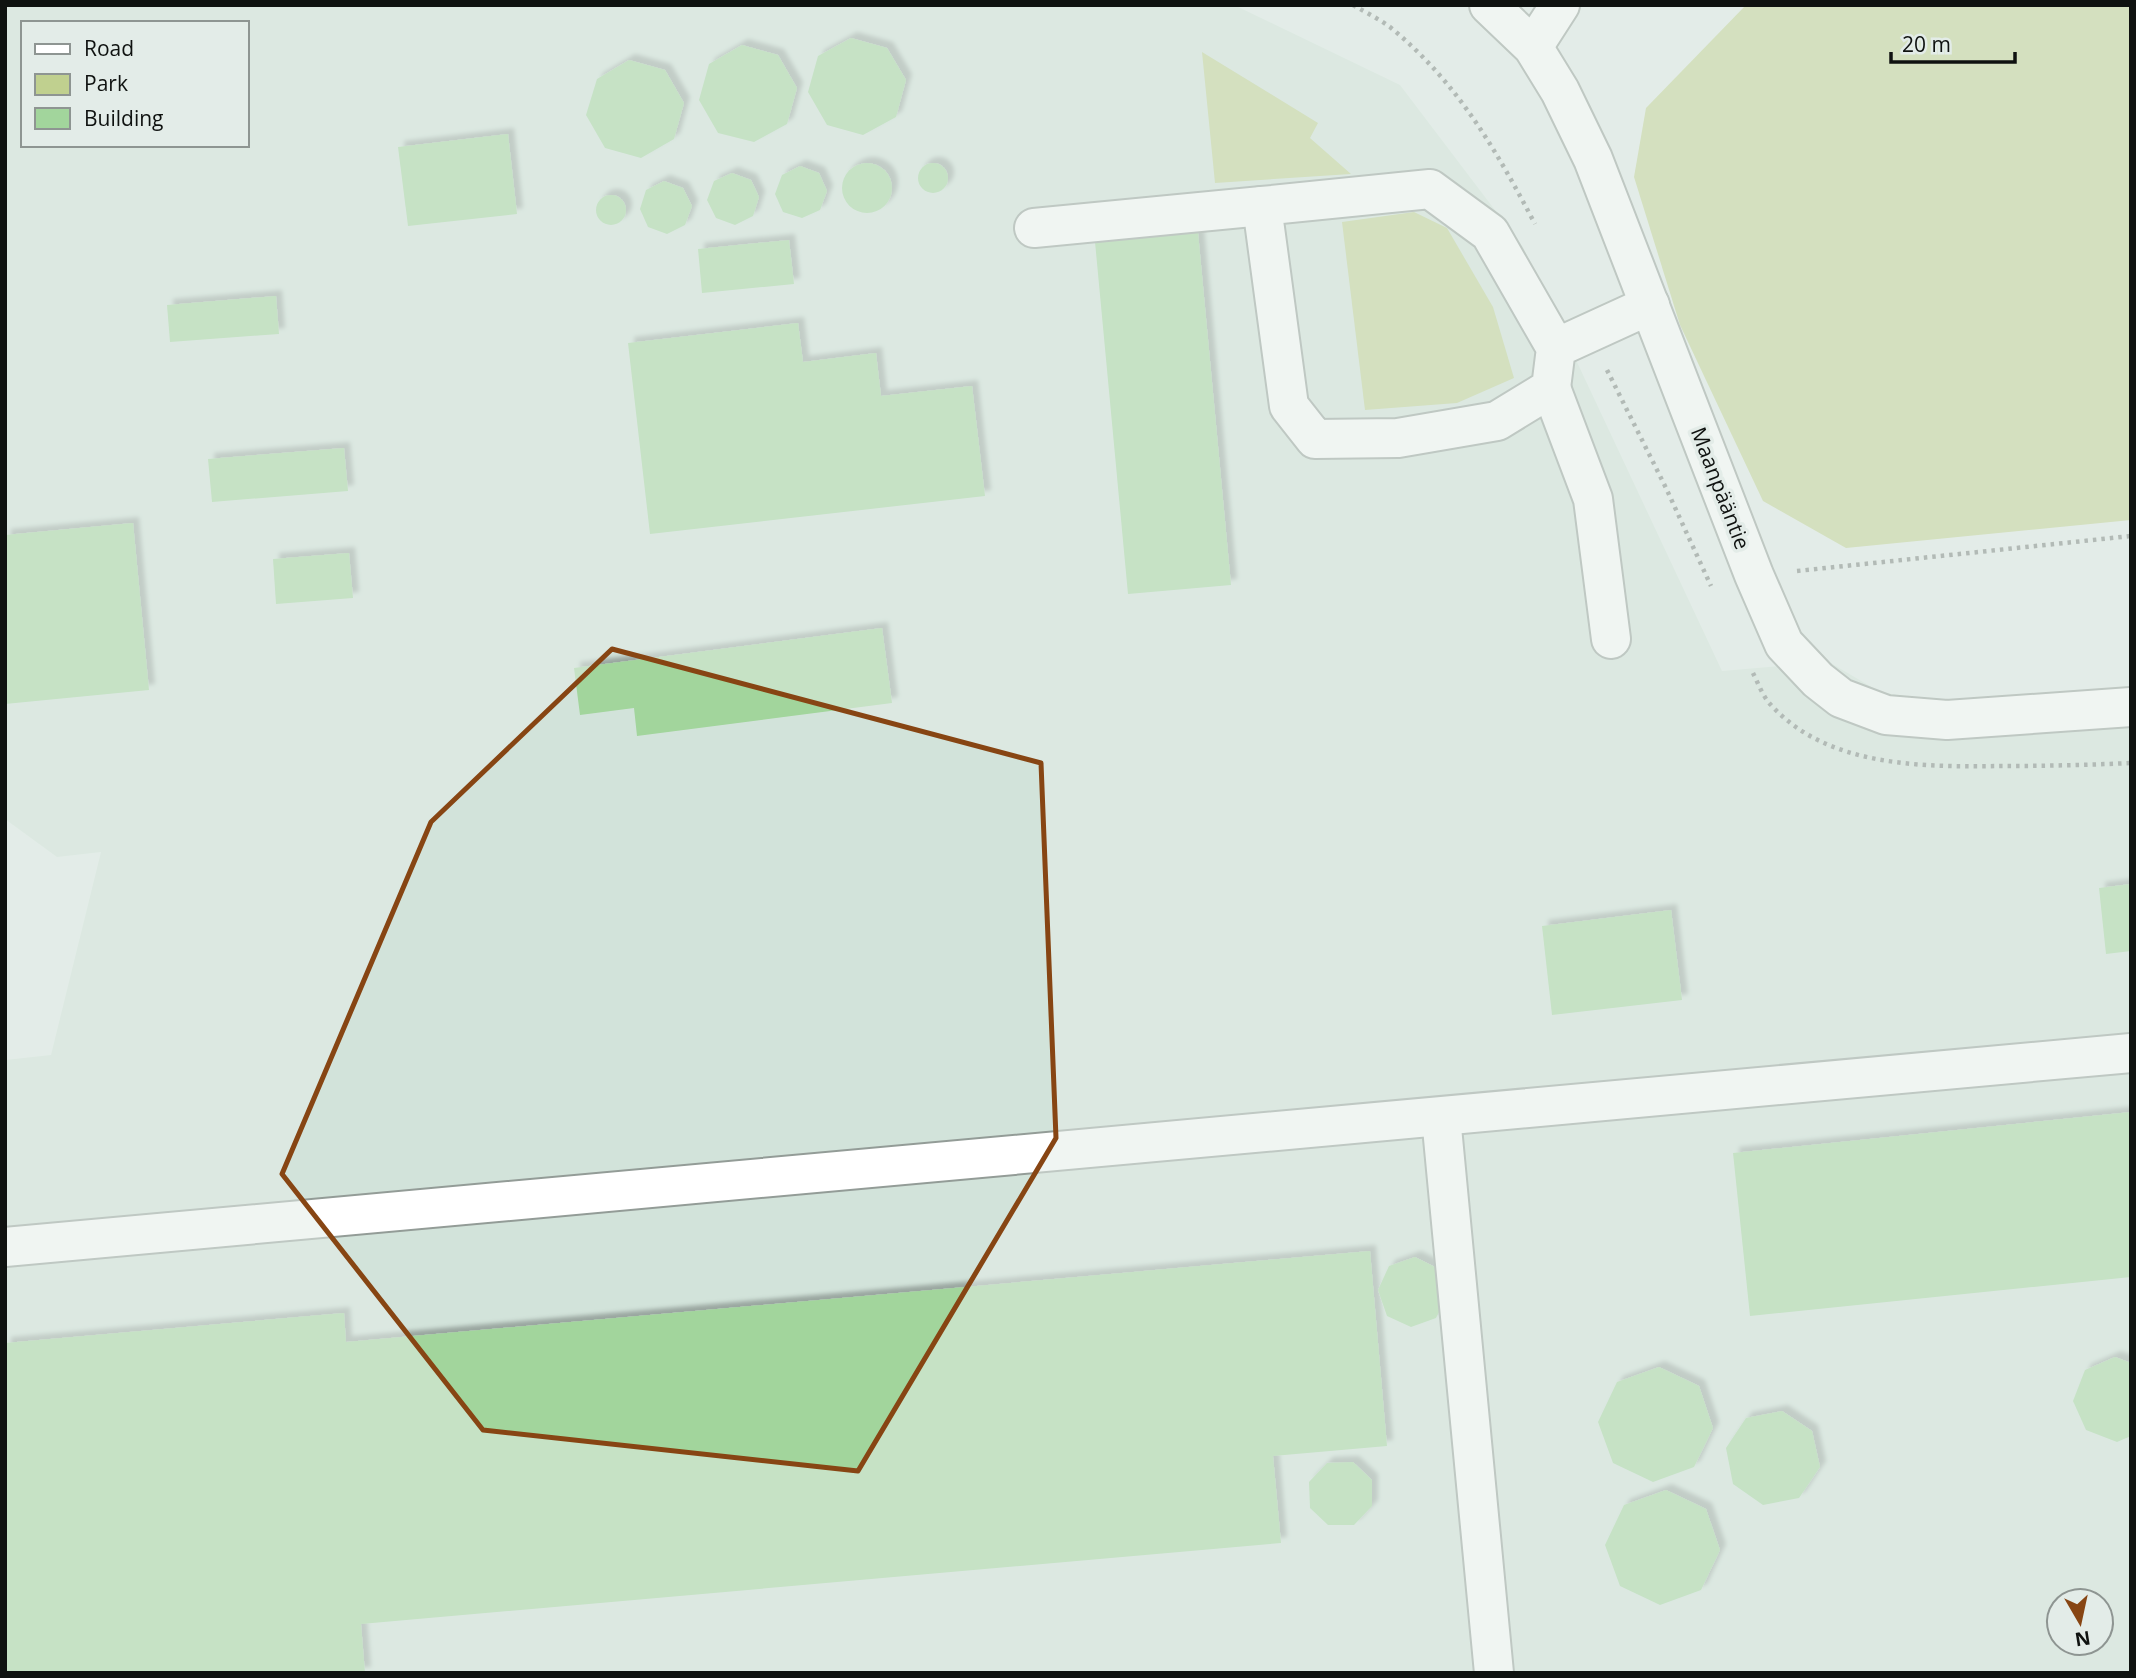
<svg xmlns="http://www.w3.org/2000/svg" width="2136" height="1678" font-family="'Open Sans',sans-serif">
  <defs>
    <filter id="shadow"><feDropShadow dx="6" dy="-6" stdDeviation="2" flood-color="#0004"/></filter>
  </defs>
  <rect width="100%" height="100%" fill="#e3ece8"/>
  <!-- built -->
  <path fill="#d2e3da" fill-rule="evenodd" d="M5,5H1234L1400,85L1523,247L1722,671L1829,662L1880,692L1962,706L2131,692V1673H5V1060L51,1055L101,852L57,857L5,819ZM23,23H247V145H23ZM2059,1601H2101V1643H2059Z"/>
  <!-- green -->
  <g fill="#c0d08f">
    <polygon points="1746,5 2131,5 2131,520 1846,548 1763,501 1680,325 1634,177 1646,108"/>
    <polygon points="1202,52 1318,123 1310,138 1351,174 1215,183"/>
    <polygon points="1414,212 1447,228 1493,307 1514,378 1457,403 1365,410 1342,222"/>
  </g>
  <!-- building -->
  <g fill="#a2d59c" filter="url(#shadow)">
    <polygon points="851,38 887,48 906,80 896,117 863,135 827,125 808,92 818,56"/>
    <polygon points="742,45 778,55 797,88 787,124 754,142 718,133 699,100 709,64"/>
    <polygon points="629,60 665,70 684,103 674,139 641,158 605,148 586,115 597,79"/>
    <polygon points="508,134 517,214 408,226 398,147"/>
    <circle cx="933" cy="178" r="15"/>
    <circle cx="867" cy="188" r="25"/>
    <polygon points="800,166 819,173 827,191 820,210 802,218 783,212 775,194 782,175"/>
    <polygon points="732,173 751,180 759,197 753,216 735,225 716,218 707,200 714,181"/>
    <polygon points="664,181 683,188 692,206 685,225 667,234 648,227 640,209 646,190"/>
    <circle cx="611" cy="210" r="15"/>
    <polygon points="1197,222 1231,585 1128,594 1094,231"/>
    <polygon points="789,240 794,284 702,293 698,249"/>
    <polygon points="276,296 279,334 170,342 167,305"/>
    <polygon points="798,323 803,362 876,353 881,396 972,386 985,496 650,534 628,343"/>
    <polygon points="344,448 348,491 212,502 208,459"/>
    <polygon points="133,523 149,690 5,704 5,535"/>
    <polygon points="349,553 353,598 276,604 273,559"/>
    <polygon points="882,628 892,703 637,736 634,708 580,715 574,668"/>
    <polygon points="2131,884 2131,951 2106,954 2099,888"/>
    <polygon points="1671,910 1682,1000 1552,1015 1542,926"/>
    <polygon points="2131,1112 2131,1277 1750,1316 1733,1153"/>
    <polygon points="1370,1251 1387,1446 1273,1456 1281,1543 361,1624 365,1673 5,1673 5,1343 344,1313 346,1342"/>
    <polygon points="1415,1257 1439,1269 1448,1294 1436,1318 1411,1327 1387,1316 1378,1290 1389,1266"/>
    <polygon points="2115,1357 2131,1363 2131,1436 2117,1442 2086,1430 2073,1401 2085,1370"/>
    <polygon points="1659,1367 1699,1386 1713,1428 1694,1467 1653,1482 1613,1463 1598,1422 1617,1382"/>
    <polygon points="1782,1411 1812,1431 1820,1467 1799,1498 1763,1505 1733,1484 1726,1448 1746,1418"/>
    <polygon points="1353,1462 1372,1480 1372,1506 1354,1525 1328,1525 1310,1508 1309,1482 1327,1463"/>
    <polygon points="1666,1490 1706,1509 1720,1550 1701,1590 1660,1605 1620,1586 1605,1545 1624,1505"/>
  </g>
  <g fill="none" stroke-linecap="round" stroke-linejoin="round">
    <!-- minor casing -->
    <g stroke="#939c97" stroke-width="42">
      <g id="minor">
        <polyline points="1489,5 1533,47 1560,91 1593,159 1754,575 1784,644 1818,680 1841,698 1886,715 1947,720 2131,707"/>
        <polyline points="1533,47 1560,5"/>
        <polyline points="1034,228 1262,206"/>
        <polyline points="1556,348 1490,233 1430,189 1262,206 1289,406 1315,439 1398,438 1497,421 1551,388 1556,348 1650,305"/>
        <polyline points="1551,388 1593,499 1611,639"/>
        <polyline points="1441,1117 1494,1673"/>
        <path d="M5,1247C713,1178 1422,1118 2131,1053"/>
      </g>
    </g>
    <!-- path -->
    <g stroke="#777d7a" stroke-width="4.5" stroke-dasharray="3.5 5" stroke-linecap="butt">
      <path d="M1353,5C1365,12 1379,19 1390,27C1457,82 1495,148 1535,224"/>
      <polyline points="1607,370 1666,488 1711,586"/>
      <polyline points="1797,571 2131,536"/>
      <path d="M1753,673C1758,683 1763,697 1771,705C1828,768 1925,767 2002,766C2045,766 2088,765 2131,763"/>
    </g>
    <!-- minor -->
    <use href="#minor" stroke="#fff" stroke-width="38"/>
  </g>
  <!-- marked area -->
  <path d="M0 0H2136V1678H0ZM612,649L1041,763L1056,1138L858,1471L483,1430L282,1174L431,822Z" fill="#e3ece8" fill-opacity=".55" fill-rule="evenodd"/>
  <path fill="none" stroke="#874513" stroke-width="5" stroke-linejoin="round" d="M612,649L1041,763L1056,1138L858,1471L483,1430L282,1174L431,822Z"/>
  <g text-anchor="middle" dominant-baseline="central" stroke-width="7" stroke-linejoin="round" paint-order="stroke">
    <!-- street labels -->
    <g font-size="21" fill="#0f1210" stroke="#e3ece8">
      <text transform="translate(1721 488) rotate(69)">Maanpääntie</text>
    </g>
  </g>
  <!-- border -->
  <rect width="2136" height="1678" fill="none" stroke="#0f1210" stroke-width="14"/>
  <!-- legend -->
  <rect x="21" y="21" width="228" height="126" fill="#e3ece8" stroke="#8e9592" stroke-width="2"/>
  <rect x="35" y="44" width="35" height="10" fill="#ffffff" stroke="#8e9592" stroke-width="2"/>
  <text x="84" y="56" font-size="21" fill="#0f1210">Road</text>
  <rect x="35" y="74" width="35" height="21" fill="#c0d08f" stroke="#8e9592" stroke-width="2"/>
  <text x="84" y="91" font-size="21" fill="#0f1210">Park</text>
  <rect x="35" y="108" width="35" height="21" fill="#a2d59c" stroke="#8e9592" stroke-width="2"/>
  <text x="84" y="126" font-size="21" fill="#0f1210">Building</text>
  <!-- north arrow -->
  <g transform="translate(2080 1622) rotate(171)"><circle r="33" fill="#e3ece8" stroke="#8e9592" stroke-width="2"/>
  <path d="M0-5L12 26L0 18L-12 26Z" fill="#874513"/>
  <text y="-10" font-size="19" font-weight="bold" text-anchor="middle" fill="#0f1210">N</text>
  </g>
  <!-- scale -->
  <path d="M1891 52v10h124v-10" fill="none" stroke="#0f1210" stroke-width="3.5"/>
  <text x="1902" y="52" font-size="21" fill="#0f1210" stroke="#e3ece8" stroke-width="5" paint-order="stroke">20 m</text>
</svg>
